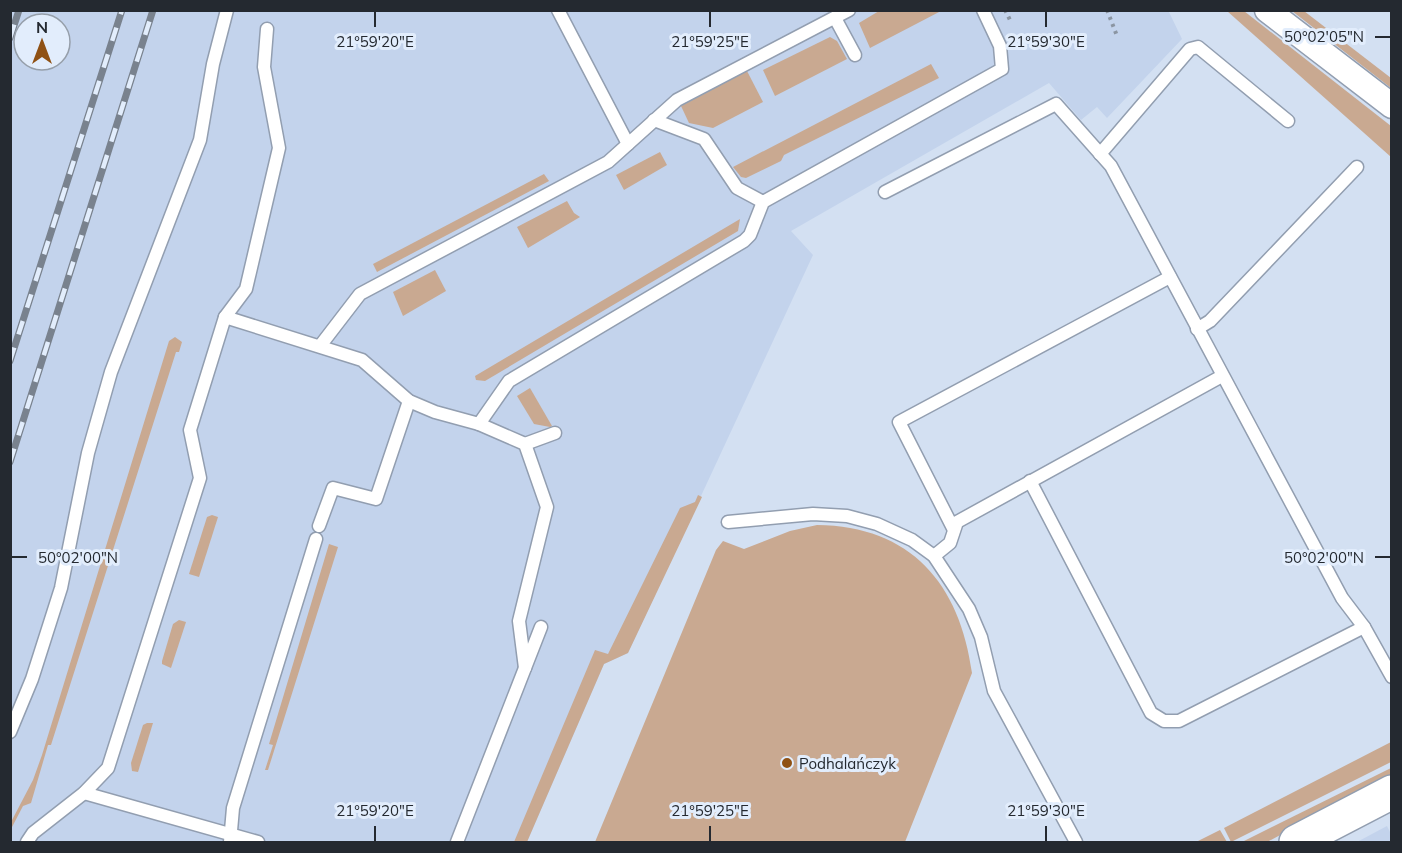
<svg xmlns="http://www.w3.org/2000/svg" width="1402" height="853" font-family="Mulish,sans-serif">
  <rect width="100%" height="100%" fill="#d3e0f2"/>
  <!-- built -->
  <g fill="#c3d3ec" fill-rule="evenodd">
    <path d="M1168,10L1182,39L1107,118L1097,107L1081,120L1049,83L791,231L813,255L628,653L604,664L527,842H11L10,11ZM24,24H60V60H24Z"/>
    <polygon points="1387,826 1391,834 1391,842 1357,842"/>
  </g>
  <!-- green -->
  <g fill="#c9a991">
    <polygon points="879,11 879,10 941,11 870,48 859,23"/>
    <polygon points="1227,11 1244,11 1391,126 1391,157"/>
    <polygon points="1292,11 1304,11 1391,78 1391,88"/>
    <polygon points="830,37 837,41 847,59 775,96 763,70"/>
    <polygon points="931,64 939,78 784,155 781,161 746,178 741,177 733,167"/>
    <polygon points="747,71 763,102 713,128 689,123 681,106"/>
    <polygon points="660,152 667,165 624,190 616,175"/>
    <polygon points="544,174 549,181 377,272 373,264"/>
    <polygon points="567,201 574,213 580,217 528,248 517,227"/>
    <polygon points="740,219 738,231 733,234 485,381 476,380 475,376"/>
    <polygon points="435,270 446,291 403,316 393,292"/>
    <polygon points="175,337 182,342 179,352 176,352 51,745 48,745 31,803 23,806 11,829 11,822 33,780 42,755 169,341"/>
    <polygon points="530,388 552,426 550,427 534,424 517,396"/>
    <polygon points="698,495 702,497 628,653 604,664 527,842 514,842 595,650 608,654 680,508 695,502"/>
    <polygon points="212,515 218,517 199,577 189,574 207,517"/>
    <path d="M817,525C911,526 960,584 972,673L905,842H595L716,550L723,541L744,549L790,531Z"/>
    <polygon points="329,544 338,547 268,770 265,770 273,745 269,744"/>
    <polygon points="179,620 186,622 171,668 162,664 162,661 173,624"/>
    <polygon points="147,723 153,723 138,772 132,771 131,763 143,725"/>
    <polygon points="1391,742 1391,762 1231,842 1224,828"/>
    <polygon points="1391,768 1391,776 1267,842 1242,842"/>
    <polygon points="1220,830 1227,842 1196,842"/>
  </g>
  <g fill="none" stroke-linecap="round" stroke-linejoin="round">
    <!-- lane casing -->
    <g stroke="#929eb0" stroke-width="15">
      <g id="lane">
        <polyline points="558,10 628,144"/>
        <polyline points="835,18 855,55"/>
        <polyline points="654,120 704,139 737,188 763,202"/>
        <polyline points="1100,154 1190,49 1198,47 1288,121"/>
        <polyline points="885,192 1056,104 1111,166 1342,598 1364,627 1392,677"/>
        <polyline points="225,317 362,360 409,401 435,412 479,424 525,444 547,507 519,621 525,668"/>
        <polyline points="1197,329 1210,321 1357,167"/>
        <polyline points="320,346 360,294 608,162 677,100 849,10"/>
        <polyline points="479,424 509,381 744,241 750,235 763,202 1002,69 1000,46 983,10"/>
        <polyline points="525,444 555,433"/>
        <polyline points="1030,481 1151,713 1164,721 1179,721 1364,627"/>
        <polyline points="728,522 813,514 847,516 877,524 912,540 934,556 969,609 981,637 994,691 1076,842"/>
        <polyline points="319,526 333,488 376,499 409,401"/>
        <polyline points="953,528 899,422 1170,277"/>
        <polyline points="934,556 950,543 957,522 1222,376"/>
        <polyline points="10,732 32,679 61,588 88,453 111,372 200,140 213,64 227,10"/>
        <polyline points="84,793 258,842"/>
        <polyline points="27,842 33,833 84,793 108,768 200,478 190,430 225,317 246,289 279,148 264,67 267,29"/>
        <polyline points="230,842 233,808 316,539"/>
        <polyline points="457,842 541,627"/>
      </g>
    </g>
    <!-- street casing -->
    <g stroke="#929eb0" stroke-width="27">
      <polyline id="street" points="1267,10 1392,106"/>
    </g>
    <!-- secondary casing -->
    <g stroke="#929eb0" stroke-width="36">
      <polyline id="secondary" points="1296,842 1392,792"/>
    </g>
    <!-- path -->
    <g stroke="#8b95a2" stroke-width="4" stroke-dasharray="3 4.5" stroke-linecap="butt">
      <polyline points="1005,10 1010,20"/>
      <polyline points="1107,10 1117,36"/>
    </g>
    <!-- lane -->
    <use href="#lane" stroke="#fff" stroke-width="12"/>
    <!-- street -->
    <use href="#street" stroke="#fff" stroke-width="24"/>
    <!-- secondary -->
    <use href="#secondary" stroke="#fff" stroke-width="33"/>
    <!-- rail casing -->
    <g stroke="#79828e" stroke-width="7">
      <g id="rail">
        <polyline points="10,38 19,10"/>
        <polyline points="10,361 122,10"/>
        <polyline points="10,462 153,10"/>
      </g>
    </g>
    <!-- rail -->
    <use href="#rail" stroke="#e2edfc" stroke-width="4.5" stroke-dasharray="14" stroke-linecap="butt"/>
  </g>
  <!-- ticks -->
  <path fill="none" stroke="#242930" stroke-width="2" d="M375,12V27M710,12V27M1046,12V27M1375,37H1390M12,557H27M1375,557H1390M375,826V841M710,826V841M1046,826V841"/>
  <!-- markers -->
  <circle fill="#8f5114" stroke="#e2edfc" stroke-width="2" cx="787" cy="763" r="6"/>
  <g text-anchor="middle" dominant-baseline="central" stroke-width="6" stroke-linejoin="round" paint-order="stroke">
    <!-- poi labels -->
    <g font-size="15" fill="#242930" stroke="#e2edfc" text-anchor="start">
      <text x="799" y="763">Podhalańczyk</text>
    </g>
  </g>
  <g font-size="15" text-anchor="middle" fill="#242930" stroke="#e2edfc" stroke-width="6" stroke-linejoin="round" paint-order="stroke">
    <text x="1324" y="42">50°02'05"N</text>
    <text x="375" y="47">21°59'20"E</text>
    <text x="710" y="47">21°59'25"E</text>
    <text x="1046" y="47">21°59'30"E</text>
    <text x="78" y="563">50°02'00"N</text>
    <text x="1324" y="563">50°02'00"N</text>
    <text x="375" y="816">21°59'20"E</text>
    <text x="710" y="816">21°59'25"E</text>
    <text x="1046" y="816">21°59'30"E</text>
  </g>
  <!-- border -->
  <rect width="1402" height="853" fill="none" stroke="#242930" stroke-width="24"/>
  <!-- north arrow -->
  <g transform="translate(42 42)"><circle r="28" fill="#e2edfc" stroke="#969faa" stroke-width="1.5"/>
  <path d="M0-4.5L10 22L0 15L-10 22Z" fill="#8f5114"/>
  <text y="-9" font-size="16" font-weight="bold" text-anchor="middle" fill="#242930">N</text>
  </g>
</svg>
